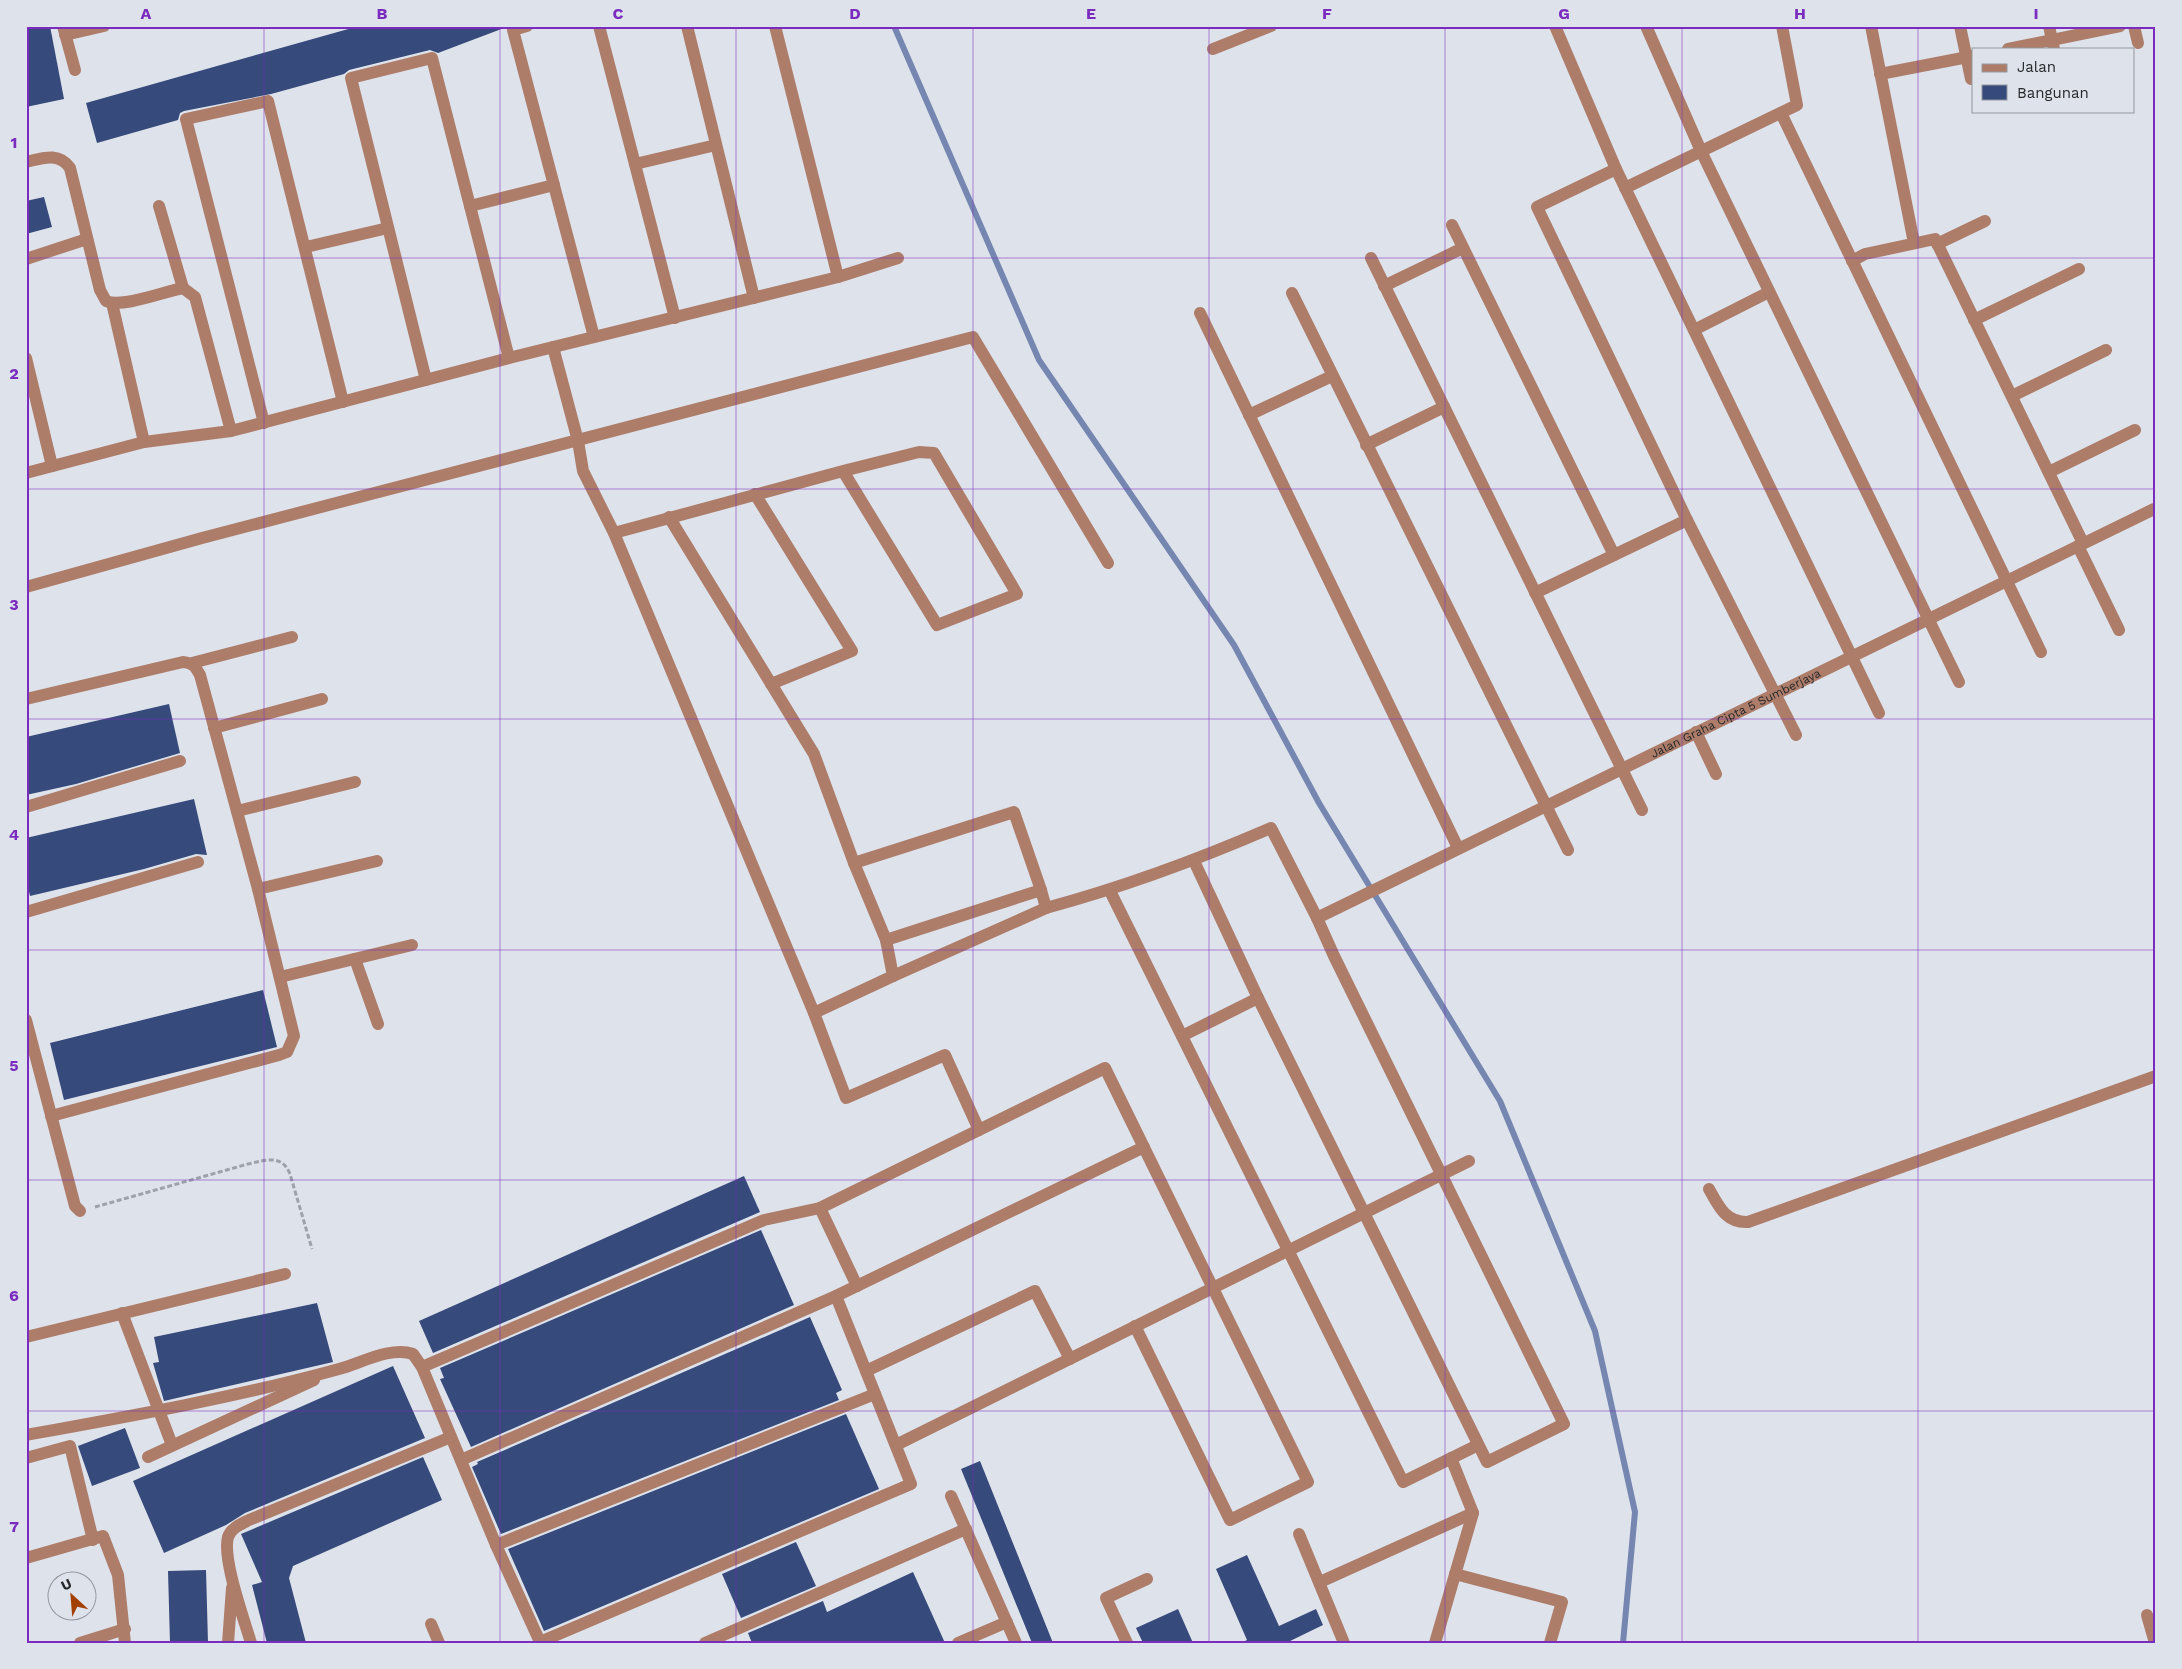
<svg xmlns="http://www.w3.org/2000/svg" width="2182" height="1669" font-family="'Work Sans',sans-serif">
  <rect width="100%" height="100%" fill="#dee2eb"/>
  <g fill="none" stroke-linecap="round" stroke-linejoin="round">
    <!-- stream -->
    <polyline stroke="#7587b0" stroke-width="6" points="894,26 1039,360 1234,645 1319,803 1500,1101 1595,1331 1635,1512 1623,1643"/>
  </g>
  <!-- building -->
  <g fill="#364a7b">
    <polygon points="26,26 50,26 64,99 26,107"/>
    <polygon points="359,26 503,26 504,28 438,53 430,50 349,70 344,74 271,94 184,111 180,113 178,120 97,143 86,103"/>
    <polygon points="44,197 52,227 26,234 26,201"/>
    <polygon points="169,704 180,753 76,784 26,795 26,737"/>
    <polygon points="194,799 207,855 196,854 144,869 30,896 26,879 26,838"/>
    <polygon points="263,990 277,1047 64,1100 50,1043"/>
    <polygon points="744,1176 760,1212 433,1353 419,1321"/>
    <polygon points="761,1230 794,1305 471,1447 440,1379 444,1378 440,1368"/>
    <polygon points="317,1303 333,1362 164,1401 153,1363 159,1362 154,1337"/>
    <polygon points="810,1317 842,1390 836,1393 839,1400 501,1534 472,1467 478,1464 477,1462"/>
    <polygon points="393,1366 425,1438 245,1513 226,1525 164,1553 133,1481"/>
    <polygon points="846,1414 879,1489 544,1631 508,1549"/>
    <polygon points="125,1428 140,1468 92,1486 78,1446"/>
    <polygon points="423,1457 442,1500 293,1566 289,1578 306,1643 267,1643 252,1585 262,1582 241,1534"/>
    <polygon points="980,1461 1053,1643 1032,1643 961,1469"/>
    <polygon points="796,1542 816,1586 741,1618 722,1574"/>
    <polygon points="1247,1555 1279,1626 1316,1609 1323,1625 1286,1643 1241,1643 1247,1640 1216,1569"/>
    <polygon points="206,1570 208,1643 170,1643 168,1571"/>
    <polygon points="913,1572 945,1643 752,1643 748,1633 823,1601 827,1612"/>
    <polygon points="1178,1609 1193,1643 1143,1643 1136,1628"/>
  </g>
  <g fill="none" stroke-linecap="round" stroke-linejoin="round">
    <!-- path -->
    <path stroke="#9da1a8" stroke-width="3" stroke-dasharray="5 2.5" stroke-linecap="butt" d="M95,1207L248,1164C266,1160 282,1154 290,1174L312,1249"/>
    <!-- minor -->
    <g stroke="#ad7d6a" stroke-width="12">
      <polyline points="63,26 75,70"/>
      <polyline points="527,26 513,30 594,337"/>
      <polyline points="599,26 675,318"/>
      <polyline points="687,26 754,298"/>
      <polyline points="775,26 838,277"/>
      <polyline points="1555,26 1616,169 1879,713"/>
      <polyline points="1646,26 1701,151 1959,682"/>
      <polyline points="1871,26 1914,243"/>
      <polyline points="1960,26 1971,79"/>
      <polyline points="2049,26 2054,49"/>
      <polyline points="2134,26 2138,43"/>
      <polyline points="65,35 104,26"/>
      <polyline points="1213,49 1271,26"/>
      <polyline points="2008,49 2120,26"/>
      <polyline points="1880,74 1973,56"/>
      <polyline points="1781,113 2041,652"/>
      <path d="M26,162C43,158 59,152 70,168L100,290L106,301C123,308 163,292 183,288L195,297L231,431"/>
      <polyline points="635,164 716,145"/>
      <polyline points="1616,169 1537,207 1687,520 1796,735"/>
      <polyline points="1625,188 1797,105 1782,26"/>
      <polyline points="159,206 183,288"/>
      <polyline points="470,206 554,185"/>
      <polyline points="1452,225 1614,555"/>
      <polyline points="1937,244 1985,221"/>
      <polyline points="306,247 388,228"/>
      <polyline points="1371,258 1642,810"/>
      <polyline points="26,259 87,239"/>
      <polyline points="1852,261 1865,254 1935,239 2083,543"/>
      <polyline points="1384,286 1463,248"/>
      <polyline points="1292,293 1568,850"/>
      <polyline points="112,303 144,442"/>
      <polyline points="1200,313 1458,848"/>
      <polyline points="1974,320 2079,269"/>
      <polyline points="1694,330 1769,292"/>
      <polyline points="553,347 578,441 583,471 614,533 814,1013 846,1098 945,1055 979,1130"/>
      <polyline points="26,358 52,466"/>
      <polyline points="426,380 351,78 432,58 509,358"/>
      <polyline points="2012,396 2106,350"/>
      <polyline points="1249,415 1332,376"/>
      <polyline points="264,423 186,119 268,101 343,402"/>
      <polyline points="1366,445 1444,407"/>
      <polyline points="2049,472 2135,430"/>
      <polyline points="26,473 144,442 231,431 509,358 838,277 898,258"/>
      <polyline points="755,494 852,651 771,684"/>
      <polyline points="669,517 814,754 854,863 886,940 893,976 814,1013"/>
      <polyline points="614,533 843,471 919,452 934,453 1017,594 937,625 843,471"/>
      <polyline points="2078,546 2119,630"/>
      <polyline points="26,587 202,538 973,337 1108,563"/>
      <polyline points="1535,593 1687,520"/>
      <polyline points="192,663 292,637"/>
      <path d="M26,699L183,662C193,663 195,666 200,675L258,889L294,1036L287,1052L279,1055L51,1116"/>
      <polyline points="214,728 322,699"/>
      <polyline points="1696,732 1716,774"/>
      <polyline points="26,807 180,761"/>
      <polyline points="237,811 355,782"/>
      <polyline points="1194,861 1258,998"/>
      <polyline points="854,863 1014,812 1041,890 886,940"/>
      <polyline points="258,889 377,861"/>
      <polyline points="1110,891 1403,1482 1478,1445"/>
      <path d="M1046,908C1124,887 1197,860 1271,828L1317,918L1334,956L1564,1424L1487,1462L1258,998L1182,1036"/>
      <polyline points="26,912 198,862"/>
      <path id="s1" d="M1317,918L2154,509"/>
      <polyline points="355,959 378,1024"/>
      <polyline points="893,976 1046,908 1041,890"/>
      <polyline points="280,977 412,945"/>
      <polyline points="26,1020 75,1206 80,1211"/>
      <path d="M1709,1189C1719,1207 1726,1223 1748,1222L2156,1076"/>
      <polyline points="820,1208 857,1286"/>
      <polyline points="122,1313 172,1445"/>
      <polyline points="26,1337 285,1274"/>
      <polyline points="422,1367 764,1220 820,1208 1105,1068 1308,1482 1230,1520 1135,1326"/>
      <polyline points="866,1371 1035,1291 1070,1359"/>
      <path d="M26,1435C131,1416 237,1397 339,1369C361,1363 391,1346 413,1354L422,1367L496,1545L540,1642L911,1484L836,1296L1144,1147"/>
      <polyline points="896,1445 1469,1161"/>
      <polyline points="148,1457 314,1380"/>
      <polyline points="26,1458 70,1446 93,1540"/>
      <polyline points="461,1460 836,1296"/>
      <polyline points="951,1496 1016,1643"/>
      <polyline points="1299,1534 1344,1643"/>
      <polyline points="496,1545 875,1394"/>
      <polyline points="26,1558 103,1536 118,1575 125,1643"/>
      <polyline points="1455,1574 1562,1602 1550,1643"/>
      <polyline points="1320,1582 1473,1513"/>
      <polyline points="2147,1615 2155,1643"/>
      <polyline points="431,1624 439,1643"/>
      <polyline points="80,1643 125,1629"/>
      <polyline points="228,1643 232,1588"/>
      <path d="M251,1643C244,1619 222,1559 228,1537C231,1528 241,1524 249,1520L451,1437"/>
      <polyline points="705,1643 966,1529"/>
      <polyline points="958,1643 1007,1622"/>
      <polyline points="1127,1643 1106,1598 1147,1579"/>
      <polyline points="1435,1643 1473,1513 1451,1458"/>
    </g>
  </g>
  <!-- grid -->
  <path fill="none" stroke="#7b2cbf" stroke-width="1" stroke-opacity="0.55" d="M264,26V1643M500,26V1643M736,26V1643M973,26V1643M1209,26V1643M1445,26V1643M1682,26V1643M1918,26V1643M26,258H2156M26,489H2156M26,719H2156M26,950H2156M26,1180H2156M26,1411H2156"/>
  <g text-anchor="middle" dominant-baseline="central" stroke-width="5" stroke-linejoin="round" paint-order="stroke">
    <!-- street labels -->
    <g font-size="12" fill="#25272a" stroke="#dee2eb">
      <text stroke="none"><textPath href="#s1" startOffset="466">Jalan Graha Cipta 5 Sumberjaya</textPath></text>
    </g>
  </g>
  <!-- border -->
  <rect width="2182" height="1669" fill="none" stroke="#dee2eb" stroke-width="55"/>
  <!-- legend -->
  <rect x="1972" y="48" width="162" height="65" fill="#dee2eb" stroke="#94979e"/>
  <rect x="1982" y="64" width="25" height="8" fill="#ad7d6a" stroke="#94979e"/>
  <text x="2017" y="72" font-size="15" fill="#25272a">Jalan</text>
  <rect x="1982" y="85" width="25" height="15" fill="#364a7b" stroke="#94979e"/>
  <text x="2017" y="98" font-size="15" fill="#25272a">Bangunan</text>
  <!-- north arrow -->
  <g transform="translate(72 1596) rotate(334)"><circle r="24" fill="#dee2eb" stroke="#94979e"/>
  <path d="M0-4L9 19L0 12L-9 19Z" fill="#a23f03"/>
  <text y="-8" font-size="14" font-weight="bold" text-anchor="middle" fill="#25272a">U</text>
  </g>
  <rect x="28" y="28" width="2126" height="1614" fill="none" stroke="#7b2cbf" stroke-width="2"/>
  <g font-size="16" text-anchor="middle" font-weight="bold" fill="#7b2cbf">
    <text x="146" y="19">A</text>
    <text x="382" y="19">B</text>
    <text x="618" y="19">C</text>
    <text x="855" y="19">D</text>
    <text x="1091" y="19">E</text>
    <text x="1327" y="19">F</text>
    <text x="1564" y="19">G</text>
    <text x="1800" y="19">H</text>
    <text x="2036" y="19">I</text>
    <text x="14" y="148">1</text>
    <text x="14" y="379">2</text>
    <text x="14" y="610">3</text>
    <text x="14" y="840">4</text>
    <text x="14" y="1071">5</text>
    <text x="14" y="1301">6</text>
    <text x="14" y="1532">7</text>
  </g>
</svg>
